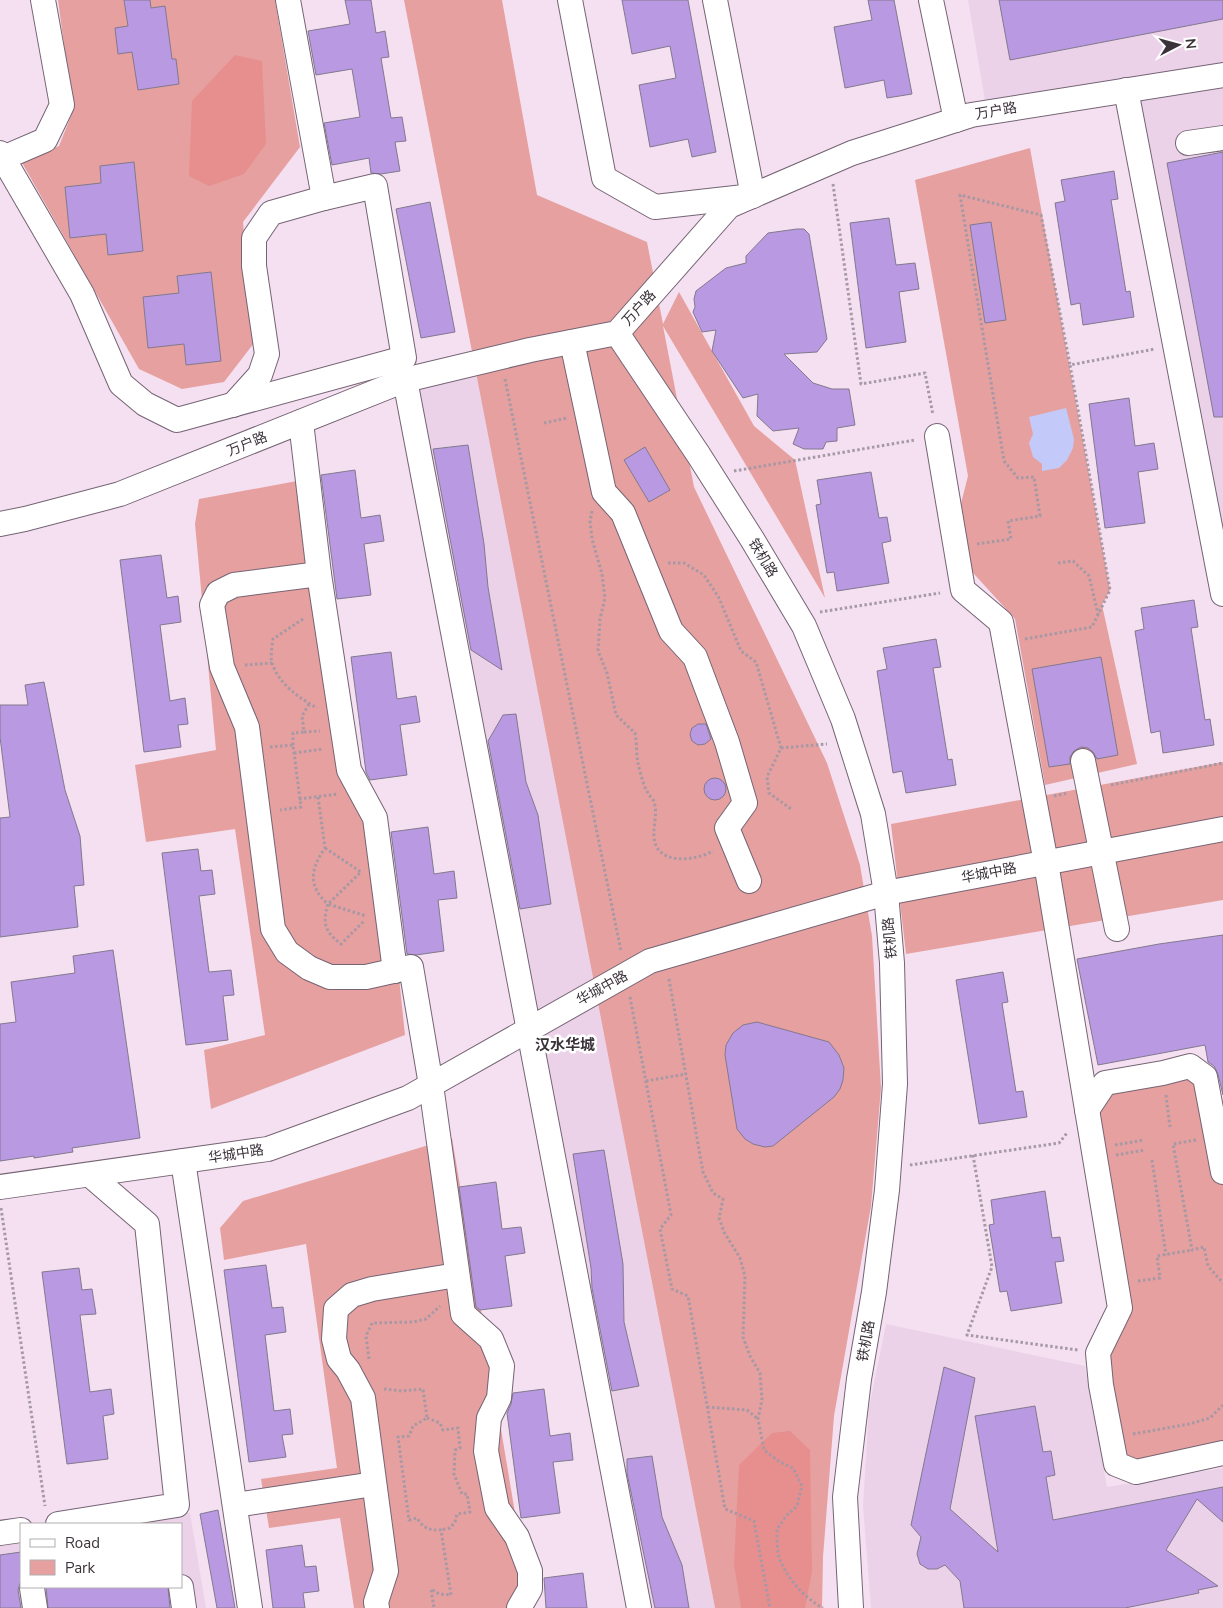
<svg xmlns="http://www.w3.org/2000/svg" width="1223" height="1608" font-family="'Nunito Sans','Noto Sans SC',sans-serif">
  <rect width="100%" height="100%" fill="#f4e0f1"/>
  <!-- built -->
  <g fill="#ecd2e9">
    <polygon points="968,0 1223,0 1223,574 1139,99 989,124"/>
    <polygon points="475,364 715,1608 639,1608 405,380"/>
    <polygon points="886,1324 1085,1366 1107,1487 1223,1468 1223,1608 871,1608 863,1506 869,1408"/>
    <polygon points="190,1513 206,1608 0,1608 0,1544 21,1540 21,1587 181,1587 181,1524 122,1524"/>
  </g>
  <!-- green -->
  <g fill="#e6a09f">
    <polygon points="58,0 275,0 300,147 243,222 254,343 224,382 182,389 139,369 21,161 59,146 73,111"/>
    <polygon points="404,0 502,0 537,195 647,242 663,324 679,292 754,426 795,460 825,598 663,326 694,487 827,763 860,865 872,936 881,1088 871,1206 834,1416 823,1557 822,1608 715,1608"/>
    <polygon points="1030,148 1110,590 1102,605 1137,764 1045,785 1015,619 965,564 957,519 968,476 915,180"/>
    <polygon points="297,481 357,766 381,804 405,1035 211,1109 204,1050 265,1035 235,829 146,842 135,765 216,750 195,524 199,499"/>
    <polygon points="1223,762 1223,900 906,954 891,824"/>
    <polygon points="1190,1066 1223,1172 1223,1453 1116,1464 1101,1385 1120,1308 1087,1110 1105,1083"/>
    <polygon points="452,1138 531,1608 354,1608 340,1518 269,1528 261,1479 337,1468 306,1244 224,1260 220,1228 243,1201"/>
  </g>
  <!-- forest -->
  <g fill="#e78e8e">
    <polygon points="235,55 262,61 266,144 244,174 209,186 189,176 192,101"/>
    <polygon points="790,1431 810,1450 812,1571 805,1608 741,1608 734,1564 739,1465 772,1433"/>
  </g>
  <!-- water -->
  <polygon fill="#c3c9f8" points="1066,408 1074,439 1073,448 1067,460 1059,468 1042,471 1042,464 1033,457 1029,443 1033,434 1029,417"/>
  <!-- building -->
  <g fill="#b999e2" stroke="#82798e">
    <polygon points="124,0 150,0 151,8 165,6 172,59 176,59 179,84 138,90 132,52 118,54 115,28 128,26"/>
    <polygon points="345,0 371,0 376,33 385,31 389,57 381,58 391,118 402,117 406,141 395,142 400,171 381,174 371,173 369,158 332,165 324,123 360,117 352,69 316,75 308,31 350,24"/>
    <polygon points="622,0 688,0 716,152 692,157 688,139 650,147 639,85 676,78 670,46 632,54"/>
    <polygon points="868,0 894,0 912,94 887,98 884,80 845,88 834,27 872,20"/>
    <polygon points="999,0 1223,0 1223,19 1010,60"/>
    <polygon points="1223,152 1223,417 1214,417 1167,163"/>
    <polygon points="134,162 143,251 108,255 106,234 70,238 65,187 101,183 100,166"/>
    <polygon points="1114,171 1118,199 1111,200 1126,292 1130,291 1134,317 1083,325 1080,303 1071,305 1055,203 1065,201 1061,180"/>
    <polygon points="430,202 455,332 421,338 396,209"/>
    <polygon points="889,218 896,265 915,263 919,289 899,292 906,342 866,348 850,223"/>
    <polygon points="991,222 1006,320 985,323 970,225"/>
    <polygon points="797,229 804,229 809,234 827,339 817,352 784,354 813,383 832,389 849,389 855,425 837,428 837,441 826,442 823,449 804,449 793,444 799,428 773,431 757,416 758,394 743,398 712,351 716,330 702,332 693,312 695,307 694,299 696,291 726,268 746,263 746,256 768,233"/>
    <polygon points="211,272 221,361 186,365 184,344 148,348 143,297 179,293 177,276"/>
    <polygon points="1129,398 1135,446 1154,443 1158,469 1138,472 1145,523 1105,528 1089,404"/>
    <polygon points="468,445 484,544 488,587 502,670 471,650 433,449"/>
    <polygon points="645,447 670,490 649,502 624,460"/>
    <polygon points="355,470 361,518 380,515 384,541 364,544 371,595 337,599 321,475"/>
    <polygon points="871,472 879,518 887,517 891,541 882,543 889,583 837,591 834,572 827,573 816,505 821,504 817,480"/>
    <polygon points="161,555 167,598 178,596 181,622 160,625 170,701 185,698 188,724 178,725 181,747 144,752 120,560"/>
    <polygon points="1194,600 1198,627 1191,628 1205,720 1210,719 1214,745 1163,753 1160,731 1151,733 1135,631 1144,629 1141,608"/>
    <polygon points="936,639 941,667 933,668 948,760 952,759 956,785 906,793 902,771 893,773 877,671 887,669 883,648"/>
    <polygon points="391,652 397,699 416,696 420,722 400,725 407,775 370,780 366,772 351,657"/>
    <polygon points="1101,657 1118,755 1097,759 1093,752 1088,748 1081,747 1074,751 1070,757 1070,764 1049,767 1032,669"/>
    <polygon points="44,682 65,790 80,836 84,885 74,886 78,927 0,937 0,818 10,817 0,737 0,705 28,705 25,685"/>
    <polygon points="516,714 526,782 538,815 551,904 520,909 488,741 503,715"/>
    <polygon points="698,724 706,724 711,739 705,744 698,745 692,741 691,738 690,734 692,728"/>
    <circle cx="715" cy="789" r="11"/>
    <polygon points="428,827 434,874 454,871 457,898 438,900 444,951 416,955 407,954 391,832"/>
    <polygon points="198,849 201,871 212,870 215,894 199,896 209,972 231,970 234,995 223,996 228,1040 186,1045 162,853"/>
    <polygon points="1223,935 1223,1095 1218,1074 1214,1066 1208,1062 1205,1045 1098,1065 1077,959 1159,944"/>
    <polygon points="113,950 140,1138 72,1148 73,1152 34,1158 34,1156 0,1161 0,1024 16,1022 11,982 75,973 73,956"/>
    <polygon points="1003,972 1008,1002 1002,1003 1016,1092 1023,1091 1027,1117 979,1124 956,980"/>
    <polygon points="757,1022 829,1042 839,1055 844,1068 843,1080 840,1089 834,1097 773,1146 765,1147 753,1144 745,1139 737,1129 725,1055 726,1045 733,1033 743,1025"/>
    <polygon points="604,1150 623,1264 624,1322 639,1386 612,1391 592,1288 591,1268 573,1154"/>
    <polygon points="496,1182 502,1229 521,1227 525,1253 505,1256 512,1306 480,1310 476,1307 459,1187"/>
    <polygon points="1045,1191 1052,1238 1060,1237 1064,1261 1055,1262 1062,1303 1011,1311 1007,1291 1000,1292 989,1225 994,1224 991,1200"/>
    <polygon points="266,1265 272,1308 283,1307 286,1332 265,1335 274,1411 290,1409 293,1434 282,1435 286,1457 249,1462 224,1270"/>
    <polygon points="79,1268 82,1290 92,1289 96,1314 80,1315 90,1392 111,1389 114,1414 103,1416 108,1459 67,1464 42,1272"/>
    <polygon points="944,1367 975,1378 950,1509 998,1552 975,1416 1035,1406 1043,1452 1051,1451 1055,1475 1046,1477 1053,1520 1223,1487 1223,1522 1197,1499 1166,1550 1218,1586 1198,1590 1199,1593 1125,1608 964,1608 960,1581 945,1565 937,1569 928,1569 920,1564 917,1554 921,1537 911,1525"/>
    <polygon points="544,1389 550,1436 570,1433 573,1460 553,1462 560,1513 521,1518 507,1413 511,1404 513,1393"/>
    <polygon points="652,1456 662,1517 682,1565 689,1608 655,1608 627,1473 627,1459"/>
    <polygon points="218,1510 235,1608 217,1608 200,1514"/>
    <polygon points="302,1545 305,1567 316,1566 319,1591 303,1593 305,1608 273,1608 266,1550"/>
    <polygon points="21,1552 21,1580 18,1590 21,1608 0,1608 0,1555"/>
    <polygon points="583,1573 587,1608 546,1608 544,1578"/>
    <polygon points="46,1587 168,1587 170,1608 48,1608"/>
  </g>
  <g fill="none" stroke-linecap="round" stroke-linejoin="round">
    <!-- minor casing -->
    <g stroke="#756474" stroke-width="26">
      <g id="minor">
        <polyline points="570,0 604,178 655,207 753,196 715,0"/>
        <polyline points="931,0 956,120"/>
        <polyline points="1126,90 1223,594"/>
        <polyline points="1188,143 1223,138"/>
        <polyline points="0,153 82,294 121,384 145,404 177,420 404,358 375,186 324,198 288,0"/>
        <polyline points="3,158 45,140 62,105 43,0"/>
        <polyline points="617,333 698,454 752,539 804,626 843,719 873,814 886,893 892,963 895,1084 887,1190 874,1292 859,1379 845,1497 851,1608"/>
        <polyline points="572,342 604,492 623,513 671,631 695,657 727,742 745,803 727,828 749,881"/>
        <polyline points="405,380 639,1608"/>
        <polyline points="233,405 260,375 267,354 254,266 254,238 271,213 324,198"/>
        <polyline points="301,422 319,574"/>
        <polyline points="937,436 963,590 1001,622 1046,863 1120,1308 1098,1353 1101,1385 1116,1464 1136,1472 1223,1453"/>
        <polyline points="0,524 25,519 120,494 405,380 530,350 617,333 729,206 852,153 971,115 1223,75"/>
        <polyline points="1083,761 1117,929"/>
        <polyline points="395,971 375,818 349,770 319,574 234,585 218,593 212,605 222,667 247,727 273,929 287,952 309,968 330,977 366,977 411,967 431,1085 463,1314 491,1339 502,1366 499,1398 489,1418 486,1451 497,1508 517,1537 530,1571 530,1589 519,1608"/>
        <polyline points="1087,1110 1105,1083 1163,1073 1190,1066 1205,1077 1223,1172"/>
        <polyline points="183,1161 250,1608"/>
        <polyline points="0,1187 268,1149 408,1098 650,961 886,893 1223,829"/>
        <polyline points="235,1505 374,1484"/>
        <polyline points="58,1524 177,1505 147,1224 90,1175"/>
        <polyline points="0,1533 21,1530"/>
        <polyline points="181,1587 184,1608"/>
        <polyline points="32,1588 35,1608"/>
        <polyline points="377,1608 376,1602 386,1571 363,1398 348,1370 339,1359 334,1339 336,1309 352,1295 372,1289 457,1275"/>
      </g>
    </g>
    <!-- path -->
    <g stroke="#a798a5" stroke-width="3" stroke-dasharray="2.5 2.5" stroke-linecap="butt">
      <polyline points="833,184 861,384 925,373 933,415"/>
      <polyline points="505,379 621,951"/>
      <polyline points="544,423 567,418"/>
      <polyline points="734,471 915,440"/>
      <path d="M592,511L590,521L592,539L602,574L605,598L600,619L598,651L607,673L616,715L635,733C637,743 636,754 638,763C640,772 643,785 648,793C649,796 653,798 654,802C658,814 653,825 654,837C656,866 695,861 713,851"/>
      <polyline points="977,544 1011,539 1008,521 1040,516 1034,477 1018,478 1004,461 960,195 1041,215 1070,365"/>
      <polyline points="668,563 684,563 704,575 719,598 741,651 756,662 781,748 767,777 769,793 791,809"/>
      <polyline points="1058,563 1073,561 1089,576 1098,614"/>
      <polyline points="820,612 940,593"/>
      <path d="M303,619L273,639C272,647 270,656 272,663C279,684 299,698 317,708"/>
      <polyline points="1025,639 1092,627 1110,590 1070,365 1155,349"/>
      <polyline points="245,665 272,663"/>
      <polyline points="309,704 302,716 304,732 320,731"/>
      <polyline points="293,745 293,733 304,732"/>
      <polyline points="270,747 293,745 301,807 280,810"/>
      <polyline points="781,748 827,744"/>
      <polyline points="294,753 323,749"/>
      <polyline points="1111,785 1223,763"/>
      <polyline points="1054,796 1068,793"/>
      <path d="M318,797L325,848C310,869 308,887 328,904C322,923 325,932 341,944L365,920"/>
      <polyline points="299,799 338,794"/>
      <polyline points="325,848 361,872 328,904 366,916"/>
      <path d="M669,979L703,1172L713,1193L723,1199L719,1218L724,1232L740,1258L745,1276L743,1337L750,1356L760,1373L762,1400L758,1419L764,1450L780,1462L793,1468L802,1486L797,1506L787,1515L777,1529C777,1538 777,1549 779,1557C786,1577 804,1598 823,1608"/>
      <polyline points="630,997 671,1215 660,1229 672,1289 688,1296 725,1509 754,1521 770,1608"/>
      <polyline points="646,1081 686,1074"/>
      <polyline points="1166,1095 1170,1127"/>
      <polyline points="1196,1140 1173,1144 1192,1250 1204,1247 1208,1266 1223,1283"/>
      <polyline points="1115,1145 1144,1140"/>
      <polyline points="973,1155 992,1267 967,1335 1078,1350"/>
      <polyline points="1116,1155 1145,1150"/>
      <polyline points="1152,1160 1166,1255"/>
      <polyline points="910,1165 1059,1143 1067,1133"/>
      <polyline points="1,1208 45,1506"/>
      <polyline points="1138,1281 1160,1278 1157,1256 1192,1250"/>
      <polyline points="369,1359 366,1336 372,1323 413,1322 426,1319 440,1306"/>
      <path d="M384,1389L402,1391L423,1389L427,1418L413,1426L409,1436L398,1437L409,1520L417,1518C424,1529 429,1530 441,1530L451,1595L439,1594L431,1589L434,1608"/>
      <polyline points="707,1407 747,1410 758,1419"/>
      <polyline points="427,1418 440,1423 443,1430 458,1428 460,1448 455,1450 454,1474 462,1494 467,1494 470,1512 457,1514 455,1522 450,1528 441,1530"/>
      <polyline points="1133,1434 1189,1424 1210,1418 1223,1405"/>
    </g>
    <!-- minor -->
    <use href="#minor" stroke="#fff" stroke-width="24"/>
  </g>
  <g text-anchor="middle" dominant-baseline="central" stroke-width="5" stroke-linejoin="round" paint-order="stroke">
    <!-- street labels -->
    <g font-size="14" fill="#3b333a" stroke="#fff">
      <text transform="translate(996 111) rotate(-10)">万户路</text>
      <text transform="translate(639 308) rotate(-48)">万户路</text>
      <text transform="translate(247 444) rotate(-22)">万户路</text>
      <text transform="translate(763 558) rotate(59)">铁机路</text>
      <text transform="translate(989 873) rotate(-11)">华城中路</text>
      <text transform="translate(890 938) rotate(-95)">铁机路</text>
      <text transform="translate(602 988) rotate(-29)">华城中路</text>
      <text transform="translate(236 1154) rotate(-9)">华城中路</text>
      <text transform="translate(866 1341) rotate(-80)">铁机路</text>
    </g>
    <!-- neighbourhood labels -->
    <g font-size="15" font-weight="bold" fill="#3b333a" stroke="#fff">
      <text x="565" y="1045">汉水华城</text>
    </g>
  </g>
  <!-- legend -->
  <rect x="20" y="1523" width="162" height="65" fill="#ffffff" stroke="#b1adb0"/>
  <rect x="30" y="1539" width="25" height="8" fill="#ffffff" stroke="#b1adb0"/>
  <text x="65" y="1548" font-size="15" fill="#3b333a">Road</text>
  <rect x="30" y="1560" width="25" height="15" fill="#e6a09f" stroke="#b1adb0"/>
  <text x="65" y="1573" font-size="15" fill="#3b333a">Park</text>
  <!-- north arrow -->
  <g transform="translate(1178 45) rotate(84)" stroke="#ffffff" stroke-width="4" paint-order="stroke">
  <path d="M0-4L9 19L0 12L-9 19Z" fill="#3b333a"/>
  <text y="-8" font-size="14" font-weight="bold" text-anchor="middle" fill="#3b333a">N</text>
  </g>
</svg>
